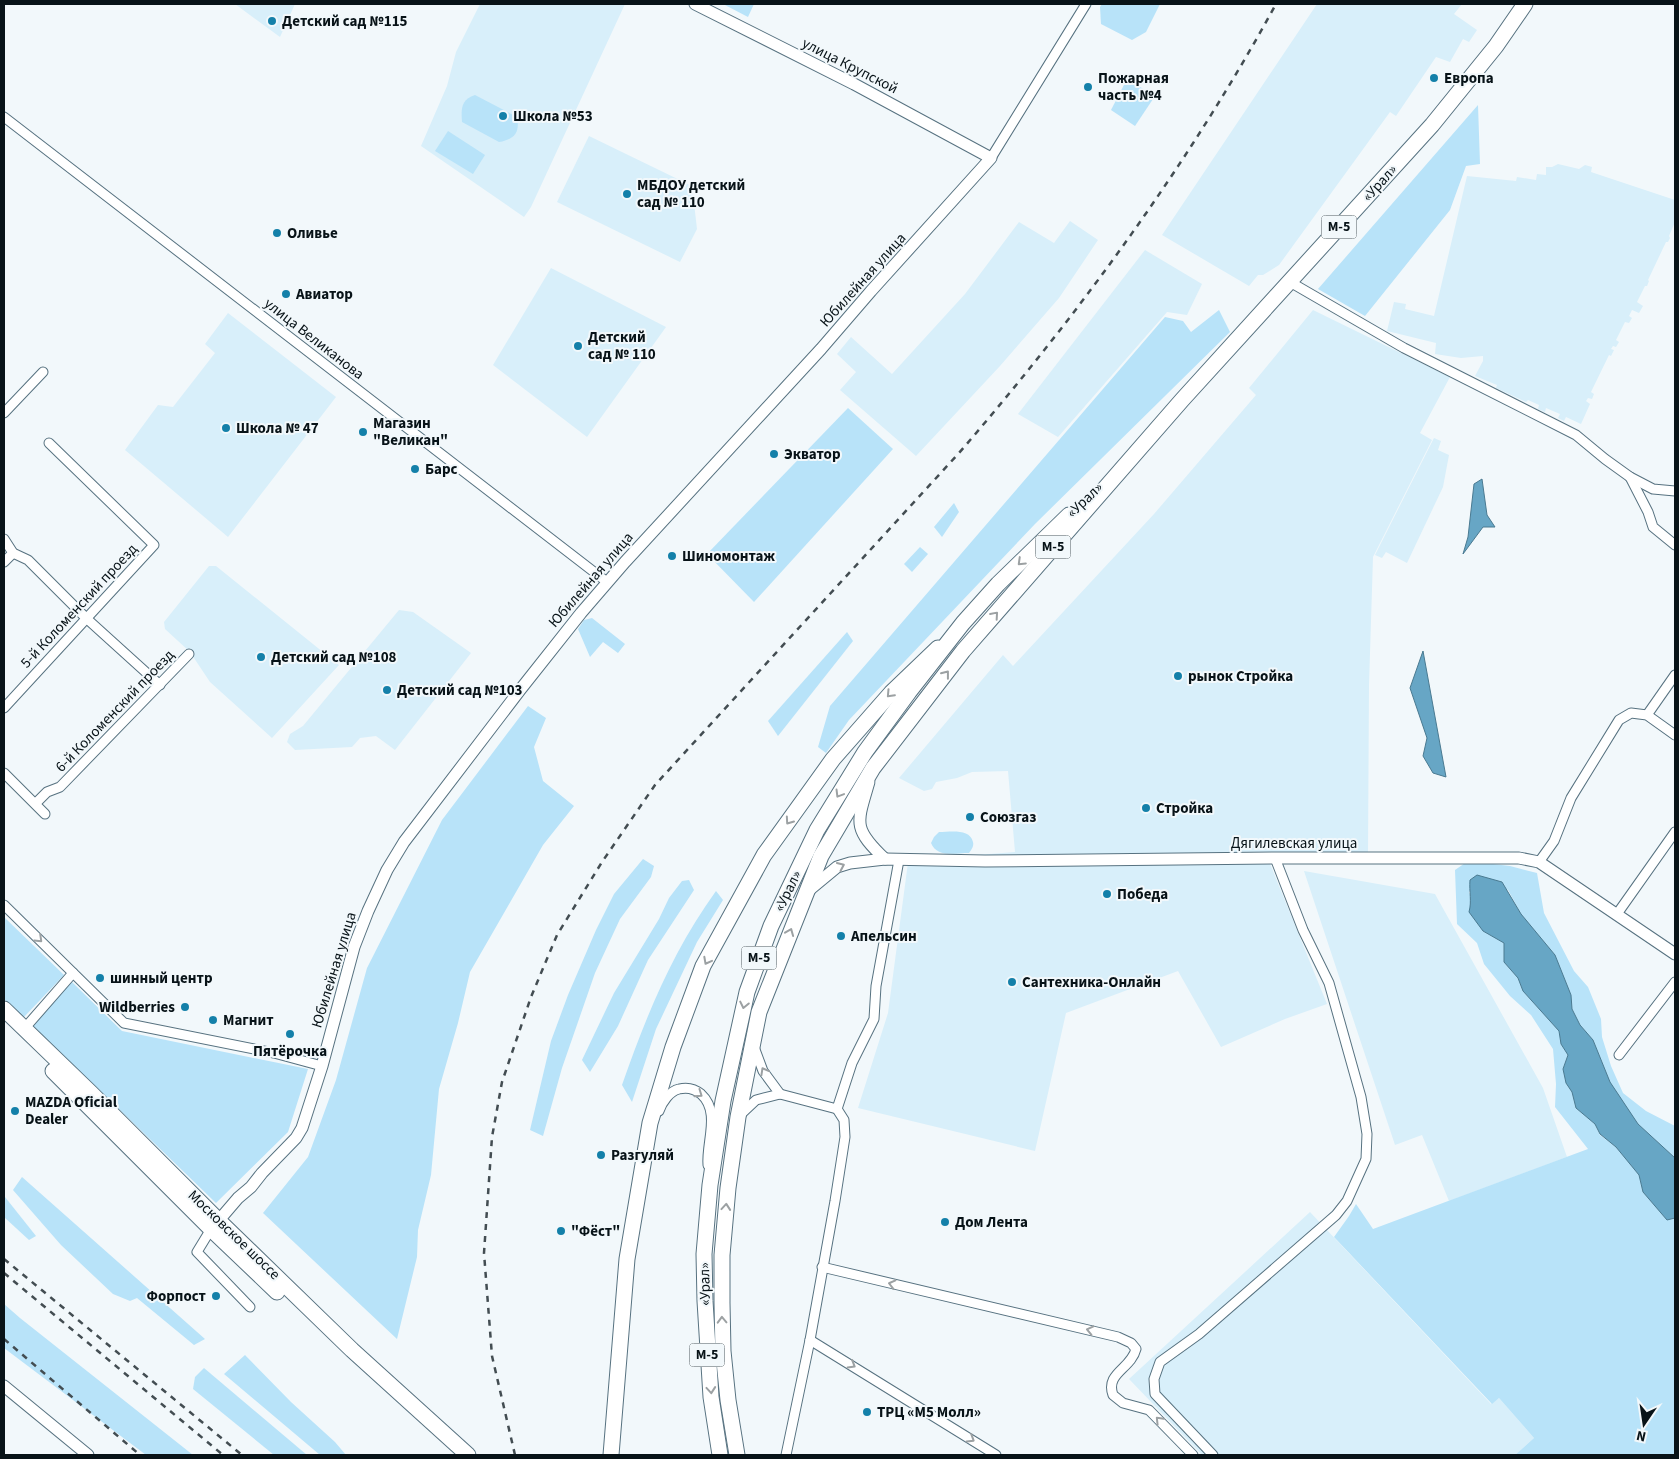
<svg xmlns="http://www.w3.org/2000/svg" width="1679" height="1459" font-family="'Source Sans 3',sans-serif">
  <rect width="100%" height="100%" fill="#f2f8fb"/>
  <!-- built -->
  <g fill="#d8effa">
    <polygon points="235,4 295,4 280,37"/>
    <polygon points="480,4 625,4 531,207 524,217 421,146 447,86 456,52"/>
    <polygon points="1317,4 1462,4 1454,14 1477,30 1469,42 1463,39 1450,62 1436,57 1396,116 1390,112 1279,265 1263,275 1258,275 1249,286 1162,235"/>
    <polygon points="589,136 692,186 697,229 680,262 557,202"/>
    <polygon points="1558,164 1579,169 1585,165 1592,167 1591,172 1675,200 1675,222 1669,236 1670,238 1668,242 1666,242 1648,280 1649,281 1647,286 1645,286 1637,302 1643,306 1639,313 1632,310 1629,316 1632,318 1629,323 1625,322 1616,340 1619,342 1616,347 1613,346 1611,349 1614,350 1611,356 1609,355 1591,392 1594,394 1592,399 1588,398 1586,401 1590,404 1581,424 1566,417 1564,421 1558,418 1560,414 1546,408 1545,412 1538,409 1539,405 1528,400 1526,402 1496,388 1497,385 1475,376 1483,361 1483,356 1461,358 1435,354 1436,343 1387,331 1394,302 1406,304 1405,309 1434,316 1467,176 1516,181 1517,177 1536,180 1537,174 1546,175 1546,167 1552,167"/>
    <polygon points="1070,221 1098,240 1059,298 1000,366 916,456 840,390 856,372 837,354 851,337 892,374 965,294 1019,222 1054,243"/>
    <polygon points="1145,250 1202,284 1187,315 1167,312 1058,437 1018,414"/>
    <polygon points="551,268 666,327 587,437 493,365"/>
    <polygon points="1313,310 1450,377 1420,433 1432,440 1373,557 1369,685 1368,854 1266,854 1327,1004 1285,1019 1221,1047 1178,971 1066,1013 1035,1151 858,1108 888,1013 909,855 977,855 1015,852 1008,771 972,772 957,778 936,782 932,789 924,791 899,778 1003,655 1013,666 1154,514 1256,395 1249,388"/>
    <polygon points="228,313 336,397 228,537 125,450 158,405 173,407 215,353 205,344"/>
    <polygon points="1434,438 1441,441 1438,450 1449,455 1443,487 1407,563 1386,552 1382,558 1375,555"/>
    <polygon points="209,566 216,566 339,665 272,738 210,682 190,652 165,629 164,622"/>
    <polygon points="399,610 413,612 471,653 395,750 376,736 360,738 352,747 295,750 287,742 290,734 303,726"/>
    <polygon points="1304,871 1435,894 1543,1088 1567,1157 1449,1201 1422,1135 1395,1145"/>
    <polygon points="1310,1212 1491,1404 1499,1398 1534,1438 1515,1455 1202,1455 1129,1379"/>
  </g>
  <!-- green -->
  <g fill="#b8e3f9">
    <polygon points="723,4 754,4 748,17"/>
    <polygon points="1102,4 1160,4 1146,32 1132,40 1101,24 1100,7"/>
    <polygon points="1127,79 1155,96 1135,126 1111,110"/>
    <path d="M475,95L517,117C520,132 515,139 499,142L462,122C461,108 461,100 475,95Z"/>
    <polygon points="1478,105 1480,164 1466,166 1450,210 1365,316 1318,289"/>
    <polygon points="448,131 485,155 473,174 435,151"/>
    <polygon points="1219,310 1230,332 1035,524 849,720 826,753 818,747 830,706 1165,317 1183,321 1191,332"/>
    <polygon points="848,408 893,449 754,602 707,554"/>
    <polygon points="954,503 959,512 942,537 934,527"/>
    <polygon points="920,547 928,554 912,572 904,564"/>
    <polygon points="592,618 625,644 618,653 603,642 590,657 578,629 584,620"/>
    <polygon points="847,632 853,641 778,736 768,721"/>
    <polygon points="528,706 546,718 534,747 543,781 574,806 543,845 470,972 458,1023 439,1089 431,1175 418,1230 417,1257 397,1339 263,1213 308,1157 336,1080 367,968 442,820"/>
    <path d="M939,832C950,832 970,828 973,842C974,846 972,849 969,853C955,853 937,858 931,843L934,837Z"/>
    <polygon points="643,859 654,866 651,877 620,919 595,973 562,1068 543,1136 530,1130 551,1041 568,995 596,930 614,894"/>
    <polygon points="1468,861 1510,866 1537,873 1544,913 1574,971 1588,987 1601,1019 1602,1037 1611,1066 1623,1093 1646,1111 1675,1126 1675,1158 1638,1124 1610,1082 1593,1040 1580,1025 1572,1009 1571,995 1555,955 1521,914 1508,890 1488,879 1477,876 1469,892 1483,931 1504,943 1504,962 1518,978 1523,991 1559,1031 1561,1044 1568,1055 1563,1069 1566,1083 1572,1092 1576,1108 1595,1124 1600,1135 1616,1147 1639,1175 1643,1192 1667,1220 1675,1218 1675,1455 1515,1455 1534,1438 1499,1398 1492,1404 1334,1237 1349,1216 1356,1204 1373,1229 1588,1149 1555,1107 1556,1084 1553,1049 1531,1015 1510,996 1484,964 1477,943 1457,924 1455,870"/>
    <polygon points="689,880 694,890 648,960 618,1026 590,1072 582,1060 614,993 659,919 669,898 682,881"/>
    <path d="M716,891L723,900L697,942L656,1029L632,1102L622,1085C647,1014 672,952 716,891Z"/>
    <polygon points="4,917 64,975 23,1018 4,999"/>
    <polygon points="72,982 122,1031 308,1069 288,1132 216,1203 32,1025"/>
    <polygon points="22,1177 205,1339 194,1345 137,1298 130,1301 113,1294 61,1245 13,1190"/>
    <polygon points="5,1197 36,1236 29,1240 4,1217"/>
    <polygon points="4,1304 20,1318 193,1455 146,1455 4,1348"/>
    <polygon points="245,1355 291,1402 335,1442 346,1455 320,1455 224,1374"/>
    <polygon points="204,1368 307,1455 274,1455 193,1389 195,1377"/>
  </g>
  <!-- water -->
  <g fill="#67a6c5" stroke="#4a7a91">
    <polygon points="1482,479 1487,515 1495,527 1483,527 1463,554 1468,537 1474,484"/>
    <polygon points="1423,651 1446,777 1433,773 1423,756 1427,738 1410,688"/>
    <path d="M1477,875L1502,882L1521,914L1555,955L1571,995L1572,1009L1580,1025L1593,1040L1610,1082L1638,1124L1675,1158V1218L1667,1220L1643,1192L1639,1175L1616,1147L1600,1134L1595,1124L1576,1108L1572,1092L1566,1083L1563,1069L1568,1055L1561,1044L1559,1031L1523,991L1518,978L1504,962V943L1483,931L1469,912C1472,901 1469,892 1470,880Z"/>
  </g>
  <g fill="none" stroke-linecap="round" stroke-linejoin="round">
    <!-- minor casing -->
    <g stroke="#577280" stroke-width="11">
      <g id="minor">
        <polyline points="4,117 607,582"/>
        <polyline points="991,158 1086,4"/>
        <polyline points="1290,282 1404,348 1576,435 1605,459 1630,477 1653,489 1675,491"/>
        <polyline points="4,413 43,372"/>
        <polyline points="1630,477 1648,512 1653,527 1675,545"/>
        <polyline points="4,539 13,553 28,560 86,618 160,685"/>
        <polyline points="4,562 13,553"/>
        <polyline points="4,708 154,545 49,443"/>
        <polyline points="1647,715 1675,675"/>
        <polyline points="4,773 45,814"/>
        <polyline points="36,803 47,792 60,787 189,654"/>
        <polyline points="1539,862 1554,841 1571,798 1619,720 1631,713 1647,715 1675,735"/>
        <polyline points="4,905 124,1023 274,1053 322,1066"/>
        <polyline points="1617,914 1675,832"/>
        <polyline points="24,1029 73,973"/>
        <polyline points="754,1047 763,1071 780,1094"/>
        <polyline points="1619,1055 1675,982"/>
        <path d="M659,1111C662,1102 670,1091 679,1089C687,1087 695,1089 701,1094C721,1112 706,1142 708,1165"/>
        <polyline points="739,1116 756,1100 780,1094 837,1109"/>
        <polyline points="211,1229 197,1252 250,1307"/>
        <path d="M822,1267L1118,1337L1131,1343L1136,1349C1131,1369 1105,1373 1113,1395L1123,1403L1149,1410L1193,1455"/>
        <polyline points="810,1340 996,1455"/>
        <polyline points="786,1455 810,1340 835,1201 845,1137 844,1120 837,1109 852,1063 874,1019 876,986 899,860"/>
        <polyline points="1213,1455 1155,1394 1154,1379 1160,1362 1199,1334 1336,1215 1347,1201 1366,1159 1367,1134 1361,1097 1329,983 1303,930 1275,858"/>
      </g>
    </g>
    <!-- tertiary casing -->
    <g stroke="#577280" stroke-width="13">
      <g id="tertiary">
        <path d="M869,782C857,823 852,828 885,859"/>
        <polyline points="808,891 837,867 850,863 885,859 985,861 1275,858 1519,858 1539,862 1675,954"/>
        <polyline points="214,1226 238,1198 251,1187 262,1173 296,1138 302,1128 322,1066 354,947 368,911 387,870 404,842 520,690 581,613 625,562 821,349 871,291 991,158 854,84 695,4"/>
        <polyline points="4,1386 88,1455"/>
      </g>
    </g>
    <!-- primary casing -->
    <g stroke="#577280" stroke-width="17">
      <g id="primary">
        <polyline points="4,1009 91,1093 219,1221 352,1350 468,1455"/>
        <polyline points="53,1071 211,1229 277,1292"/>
        <polyline points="611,1455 627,1259 650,1123 673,1047 703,966 764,855 833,759 891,693 938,648"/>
      </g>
    </g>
    <!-- trunk casing -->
    <g stroke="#577280" stroke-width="17">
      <g id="trunk">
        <polyline points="720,1455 711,1397 705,1301 704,1254 710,1185 723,1101 747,992 771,926 817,830 865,752 909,692 963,623 998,584 1069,515"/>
        <polyline points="737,1455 728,1400 723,1351 722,1303 722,1255 728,1188 738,1117 759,1012 821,856 873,768 963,651 1182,400 1432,125 1496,46 1525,4"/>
      </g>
    </g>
    <!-- minor -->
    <use href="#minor" stroke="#fff" stroke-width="9"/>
    <!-- tertiary -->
    <use href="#tertiary" stroke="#fff" stroke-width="11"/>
    <!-- primary -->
    <use href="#primary" stroke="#fff" stroke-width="15"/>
    <!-- trunk -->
    <use href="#trunk" stroke="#fff" stroke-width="15"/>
    <!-- rail -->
    <g stroke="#434d52" stroke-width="2.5" stroke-dasharray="6 6" stroke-linecap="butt">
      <polyline points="4,1259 242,1455"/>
      <polyline points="4,1273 223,1455"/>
      <polyline points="4,1339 140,1455"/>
      <path d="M515,1455L492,1356L484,1253L492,1137L502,1082L531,997L557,935L602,862L655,785L959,453C1079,314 1188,165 1276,4"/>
    </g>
  </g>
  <!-- one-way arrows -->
  <defs><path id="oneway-chevron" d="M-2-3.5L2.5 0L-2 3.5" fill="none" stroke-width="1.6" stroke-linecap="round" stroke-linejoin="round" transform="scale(1.25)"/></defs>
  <g stroke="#9ca1a3">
    <use href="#oneway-chevron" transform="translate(1021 562) rotate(136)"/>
    <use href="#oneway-chevron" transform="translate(995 615) rotate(-49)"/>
    <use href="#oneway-chevron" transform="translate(946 674) rotate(-52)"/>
    <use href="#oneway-chevron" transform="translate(890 694) rotate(133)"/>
    <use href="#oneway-chevron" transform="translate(839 794) rotate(121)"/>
    <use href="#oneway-chevron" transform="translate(789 821) rotate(125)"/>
    <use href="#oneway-chevron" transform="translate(841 866) rotate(-24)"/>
    <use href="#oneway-chevron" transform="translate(790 932) rotate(-68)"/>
    <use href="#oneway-chevron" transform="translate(39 939) rotate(44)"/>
    <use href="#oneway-chevron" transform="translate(707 961) rotate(118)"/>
    <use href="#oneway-chevron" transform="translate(744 1005) rotate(102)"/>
    <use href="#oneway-chevron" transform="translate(764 1071) rotate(-119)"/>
    <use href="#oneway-chevron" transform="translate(699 1094) rotate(35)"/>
    <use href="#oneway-chevron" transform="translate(726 1207) rotate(-85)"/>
    <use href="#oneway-chevron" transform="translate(892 1284) rotate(-166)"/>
    <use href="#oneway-chevron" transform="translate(722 1320) rotate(-92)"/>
    <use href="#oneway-chevron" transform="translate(1090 1330) rotate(-167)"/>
    <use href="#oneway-chevron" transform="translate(852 1365) rotate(31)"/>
    <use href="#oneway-chevron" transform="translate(711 1390) rotate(85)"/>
    <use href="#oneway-chevron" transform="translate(1159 1420) rotate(-134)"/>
    <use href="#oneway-chevron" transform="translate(971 1439) rotate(32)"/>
  </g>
  <!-- markers -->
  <g fill="#1480a9" stroke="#f2f8fb" stroke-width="2">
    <circle cx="272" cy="21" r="5"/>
    <circle cx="1434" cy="78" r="5"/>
    <circle cx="1088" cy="87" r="5"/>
    <circle cx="503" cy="116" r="5"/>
    <circle cx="627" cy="194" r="5"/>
    <circle cx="277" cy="233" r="5"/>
    <circle cx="286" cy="294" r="5"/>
    <circle cx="578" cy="346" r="5"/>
    <circle cx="226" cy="428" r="5"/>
    <circle cx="363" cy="432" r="5"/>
    <circle cx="774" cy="454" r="5"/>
    <circle cx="415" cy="469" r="5"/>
    <circle cx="672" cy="556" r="5"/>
    <circle cx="261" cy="657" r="5"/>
    <circle cx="1178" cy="676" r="5"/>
    <circle cx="387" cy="690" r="5"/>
    <circle cx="1146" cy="808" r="5"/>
    <circle cx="970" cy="817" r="5"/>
    <circle cx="1107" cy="894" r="5"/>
    <circle cx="841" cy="936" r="5"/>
    <circle cx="100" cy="978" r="5"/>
    <circle cx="1012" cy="982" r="5"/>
    <circle cx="185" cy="1007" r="5"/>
    <circle cx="213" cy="1020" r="5"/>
    <circle cx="290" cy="1034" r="5"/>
    <circle cx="15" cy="1111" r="5"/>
    <circle cx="601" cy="1155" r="5"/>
    <circle cx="945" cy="1222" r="5"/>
    <circle cx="561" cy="1231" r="5"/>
    <circle cx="216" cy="1296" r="5"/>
    <circle cx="867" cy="1412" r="5"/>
  </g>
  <g text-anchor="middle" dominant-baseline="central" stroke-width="4" stroke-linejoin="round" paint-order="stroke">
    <!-- shield labels -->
    <g fill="#f2f8fb" stroke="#4e585c" stroke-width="1">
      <rect x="1321.5" y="215.5" width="35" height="23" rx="4"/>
      <rect x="1035.5" y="535.5" width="35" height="23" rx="4"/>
      <rect x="741.5" y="946.5" width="35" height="23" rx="4"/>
      <rect x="689.5" y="1343.5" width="35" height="23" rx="4"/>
    </g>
    <g font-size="14" font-weight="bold" fill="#081318">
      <text x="1339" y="227">М-5</text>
      <text x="1053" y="547">М-5</text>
      <text x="759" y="958">М-5</text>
      <text x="707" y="1355">М-5</text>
    </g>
    <!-- poi labels -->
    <g font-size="15" font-weight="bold" fill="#081318" stroke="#f2f8fb" text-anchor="start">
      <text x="282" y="21">Детский сад №115</text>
      <text x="1098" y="78">Пожарная<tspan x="1098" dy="17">часть №4</tspan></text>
      <text x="1444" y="78">Европа</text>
      <text x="513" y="116">Школа №53</text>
      <text x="637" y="185">МБДОУ детский<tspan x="637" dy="17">сад № 110</tspan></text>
      <text x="287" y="233">Оливье</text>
      <text x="296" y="294">Авиатор</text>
      <text x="588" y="337">Детский<tspan x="588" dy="17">сад № 110</tspan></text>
      <text x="373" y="423">Магазин<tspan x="373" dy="17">"Великан"</tspan></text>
      <text x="236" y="428">Школа № 47</text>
      <text x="784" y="454">Экватор</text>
      <text x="425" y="469">Барс</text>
      <text x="682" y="556">Шиномонтаж</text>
      <text x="271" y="657">Детский сад №108</text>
      <text x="1188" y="676">рынок Стройка</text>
      <text x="397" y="690">Детский сад №103</text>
      <text x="1156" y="808">Стройка</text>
      <text x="980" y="817">Союзгаз</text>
      <text x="1117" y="894">Победа</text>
      <text x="851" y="936">Апельсин</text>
      <text x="110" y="978">шинный центр</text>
      <text x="1022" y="982">Сантехника-Онлайн</text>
      <text x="175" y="1007" text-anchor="end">Wildberries</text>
      <text x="223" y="1020">Магнит</text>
      <text x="290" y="1051" text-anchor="middle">Пятёрочка</text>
      <text x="25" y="1102">MAZDA Oficial<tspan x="25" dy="17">Dealer</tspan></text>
      <text x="611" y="1155">Разгуляй</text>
      <text x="955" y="1222">Дом Лента</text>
      <text x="571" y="1231">"Фёст"</text>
      <text x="206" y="1296" text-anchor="end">Форпост</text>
      <text x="877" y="1412">ТРЦ «М5 Молл»</text>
    </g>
    <!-- street labels -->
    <g font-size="15" fill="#081318" stroke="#f2f8fb">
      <text transform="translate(850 66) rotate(27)">улица Крупской</text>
      <text transform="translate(1380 183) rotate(-48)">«Урал»</text>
      <text transform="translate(863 280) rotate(-48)">Юбилейная улица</text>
      <text transform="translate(314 339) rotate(38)">улица Великанова</text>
      <text transform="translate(1085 500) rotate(-44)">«Урал»</text>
      <text transform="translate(591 580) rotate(-49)">Юбилейная улица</text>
      <text transform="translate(79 606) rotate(-47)">5-й Коломенский проезд</text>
      <text transform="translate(115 711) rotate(-46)">6-й Коломенский проезд</text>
      <text x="1294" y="843">Дягилевская улица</text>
      <text transform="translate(788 891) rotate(-64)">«Урал»</text>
      <text transform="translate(334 970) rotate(-73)">Юбилейная улица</text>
      <text transform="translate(234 1235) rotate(44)">Московское шоссе</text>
      <text transform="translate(705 1284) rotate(-91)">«Урал»</text>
    </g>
  </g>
  <!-- border -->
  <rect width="1679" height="1459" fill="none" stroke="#081318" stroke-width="10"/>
  <!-- north arrow -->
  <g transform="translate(1644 1424) rotate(193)" stroke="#f2f8fb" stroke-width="4" paint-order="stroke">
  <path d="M0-4L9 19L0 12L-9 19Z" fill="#081318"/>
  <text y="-8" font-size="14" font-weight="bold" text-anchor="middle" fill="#081318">N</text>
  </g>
</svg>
